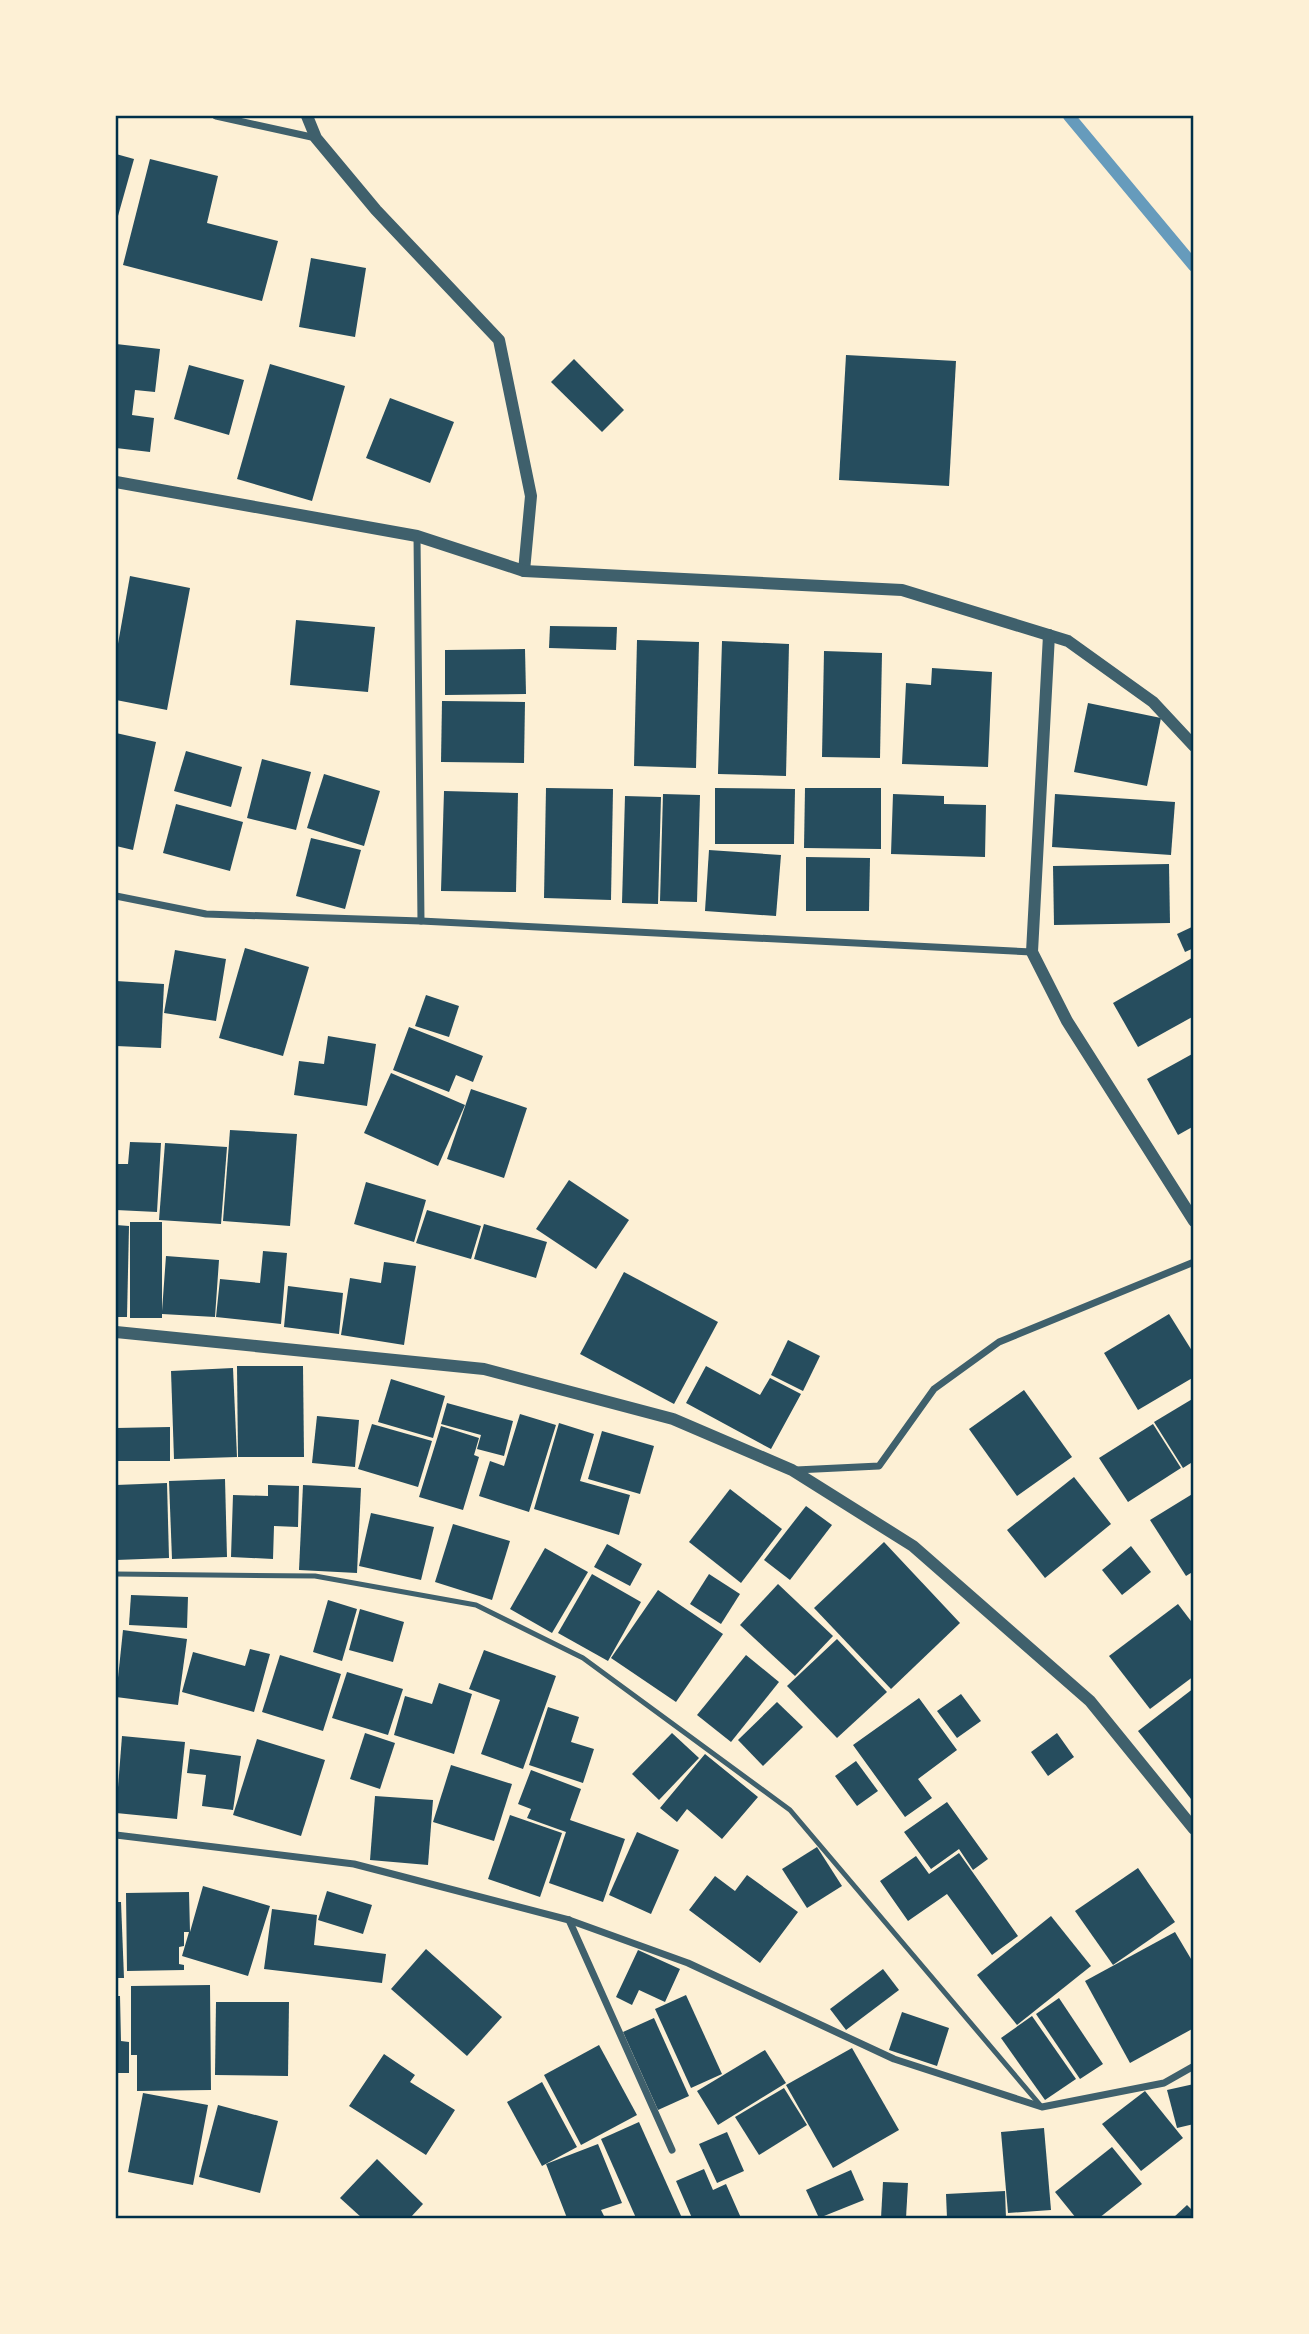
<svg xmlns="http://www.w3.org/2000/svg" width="1309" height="2334" font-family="Merriweather,serif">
  <rect width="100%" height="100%" fill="#fdf0d5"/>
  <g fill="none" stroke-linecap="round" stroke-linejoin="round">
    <!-- stream -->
    <polyline stroke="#669bbc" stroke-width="12" points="1069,116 1194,266"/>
  </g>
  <!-- building -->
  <g fill="#264d5e">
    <polygon points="116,154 134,159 116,223"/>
    <polygon points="150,159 218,176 207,223 278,241 262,301 123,265"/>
    <polygon points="311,258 366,268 355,337 299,327"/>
    <polygon points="116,344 160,349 155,392 135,390 132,415 154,418 150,452 116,448"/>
    <polygon points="846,355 956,361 949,486 839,480"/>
    <polygon points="574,359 624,410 602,432 551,382"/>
    <polygon points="270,364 345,386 312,501 237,479"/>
    <polygon points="189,365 244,380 229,435 174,419"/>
    <polygon points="390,398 454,422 430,483 366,458"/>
    <polygon points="130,576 190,588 167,710 116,700 116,655"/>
    <polygon points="296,620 375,627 368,692 290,685"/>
    <polygon points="550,626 617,627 616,650 549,648"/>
    <polygon points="637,640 699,642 696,768 634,766"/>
    <polygon points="722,641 789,644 786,776 718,774"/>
    <polygon points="525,649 526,694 445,695 445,650"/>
    <polygon points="824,651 882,653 880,758 822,757"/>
    <polygon points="932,668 992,672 988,767 902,764 906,683 931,685"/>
    <polygon points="442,701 525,702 524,763 441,762"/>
    <polygon points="1088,703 1161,718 1147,786 1074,772"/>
    <polygon points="116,733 156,742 133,850 116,846"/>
    <polygon points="186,751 242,767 231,807 174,791"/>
    <polygon points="262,759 311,772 296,830 247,818"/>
    <polygon points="324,774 380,791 364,846 307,828"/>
    <polygon points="546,788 613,789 611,900 544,898"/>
    <polygon points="715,788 795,789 794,844 715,844"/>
    <polygon points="805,788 881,788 881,849 804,848"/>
    <polygon points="444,791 518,793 516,892 441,891"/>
    <polygon points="663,794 700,795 697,902 660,901"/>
    <polygon points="893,794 944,796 944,804 986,805 985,857 891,854"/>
    <polygon points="1055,794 1175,802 1171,855 1052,847"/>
    <polygon points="625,796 661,797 658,904 622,903"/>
    <polygon points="176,804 243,822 230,871 163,853"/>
    <polygon points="311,838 361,850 345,909 296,896"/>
    <polygon points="709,850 781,855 776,916 705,911"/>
    <polygon points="806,857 870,858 869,911 806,911"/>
    <polygon points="1169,864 1170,923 1054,925 1053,866"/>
    <polygon points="1194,926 1194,948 1185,952 1177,934"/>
    <polygon points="245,948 309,967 283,1056 219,1038"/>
    <polygon points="175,950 226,959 216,1021 164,1013"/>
    <polygon points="1192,958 1194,961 1194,1016 1138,1047 1113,1003"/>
    <polygon points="116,981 164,984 161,1048 116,1046"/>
    <polygon points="426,995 459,1006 449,1037 415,1026"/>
    <polygon points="409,1027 483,1056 473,1082 456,1075 449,1092 393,1070"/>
    <polygon points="328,1036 376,1044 367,1106 294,1095 299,1061 324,1064"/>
    <polygon points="1194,1053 1194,1126 1178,1135 1147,1079"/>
    <polygon points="391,1073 465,1105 438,1166 364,1133"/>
    <polygon points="471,1089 527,1108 504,1178 447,1159"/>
    <polygon points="230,1130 297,1134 290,1226 223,1221"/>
    <polygon points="130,1142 161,1143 157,1212 116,1210 116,1164 128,1164"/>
    <polygon points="165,1143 227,1147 221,1224 159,1220"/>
    <polygon points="569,1180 629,1220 596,1269 536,1229"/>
    <polygon points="366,1182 426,1200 414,1242 354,1224"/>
    <polygon points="427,1210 481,1226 471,1259 416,1243"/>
    <polygon points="130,1222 162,1222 162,1311 166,1256 219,1260 215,1317 162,1314 162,1318 130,1318"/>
    <polygon points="484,1224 547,1242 536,1278 474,1259"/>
    <polygon points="116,1225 129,1226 127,1317 116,1317"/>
    <polygon points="263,1251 287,1253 281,1324 216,1317 220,1279 260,1283"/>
    <polygon points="384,1262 416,1266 404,1345 341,1335 350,1278 381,1283"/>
    <polygon points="624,1272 718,1322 674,1404 580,1354"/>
    <polygon points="288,1286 343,1293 339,1334 284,1327"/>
    <polygon points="1169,1314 1194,1354 1194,1377 1138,1410 1104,1353"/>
    <polygon points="788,1340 820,1356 803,1391 771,1375"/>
    <polygon points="237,1366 303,1366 304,1457 238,1457"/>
    <polygon points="706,1366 760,1395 770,1378 801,1394 771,1449 686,1403"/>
    <polygon points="233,1368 237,1457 174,1459 171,1371"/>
    <polygon points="391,1379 445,1396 433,1438 378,1422"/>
    <polygon points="1024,1390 1072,1457 1017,1496 969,1429"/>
    <polygon points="1194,1398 1194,1461 1183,1468 1154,1422"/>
    <polygon points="447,1403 513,1421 504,1456 477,1449 481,1435 441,1424"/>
    <polygon points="520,1414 556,1425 529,1512 479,1496 490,1461 504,1466"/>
    <polygon points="317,1416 359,1420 355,1467 312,1463"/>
    <polygon points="559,1423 594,1434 580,1481 630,1495 619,1535 534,1509"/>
    <polygon points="372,1424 432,1441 418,1487 358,1469"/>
    <polygon points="1153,1424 1181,1468 1128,1502 1099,1458"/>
    <polygon points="441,1426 479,1438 474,1455 479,1457 463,1510 419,1497"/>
    <polygon points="170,1427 170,1461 116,1461 116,1428"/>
    <polygon points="602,1431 654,1446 640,1494 588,1479"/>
    <polygon points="1074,1477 1111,1524 1045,1578 1007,1530"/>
    <polygon points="225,1479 227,1557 172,1559 169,1481"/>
    <polygon points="167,1483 169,1558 116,1560 116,1485"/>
    <polygon points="268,1485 299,1486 298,1527 274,1526 273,1559 231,1557 233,1495 268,1496"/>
    <polygon points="303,1485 361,1488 357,1573 299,1570"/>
    <polygon points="730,1489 782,1529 741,1583 689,1542"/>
    <polygon points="1194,1493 1194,1571 1186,1576 1150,1520"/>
    <polygon points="806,1506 832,1525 790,1580 764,1560"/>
    <polygon points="371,1513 434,1527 421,1580 359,1566"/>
    <polygon points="453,1524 510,1541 492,1600 435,1582"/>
    <polygon points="884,1542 960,1623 891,1689 814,1608"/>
    <polygon points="607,1544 642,1564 630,1586 594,1567"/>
    <polygon points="1131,1546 1151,1572 1122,1595 1102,1570"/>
    <polygon points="545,1548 588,1572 552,1633 510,1609"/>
    <polygon points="592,1574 641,1602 608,1661 558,1633"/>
    <polygon points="709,1574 740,1594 721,1624 690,1604"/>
    <polygon points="778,1584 833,1636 795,1676 740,1625"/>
    <polygon points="658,1590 723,1634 676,1702 611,1658"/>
    <polygon points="131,1595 188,1597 187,1628 129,1625"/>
    <polygon points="328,1600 357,1609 342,1661 313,1652"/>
    <polygon points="1178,1604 1194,1625 1194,1676 1150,1709 1109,1656"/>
    <polygon points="360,1609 404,1622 393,1662 349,1650"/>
    <polygon points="123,1630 187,1639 178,1705 116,1697"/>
    <polygon points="837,1639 887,1692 837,1738 787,1686"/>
    <polygon points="250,1649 270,1654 254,1712 182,1692 193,1652 245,1666"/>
    <polygon points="484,1650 556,1676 523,1769 481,1754 500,1700 469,1689"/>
    <polygon points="280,1655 341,1674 323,1731 262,1712"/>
    <polygon points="746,1655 779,1682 731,1742 697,1715"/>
    <polygon points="347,1672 403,1689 388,1735 332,1718"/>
    <polygon points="439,1683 472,1694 454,1754 394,1735 405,1696 432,1704"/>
    <polygon points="1194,1688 1194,1797 1191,1799 1138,1731"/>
    <polygon points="961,1694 981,1721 957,1738 937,1711"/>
    <polygon points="919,1698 957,1750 918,1779 932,1798 905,1817 853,1745"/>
    <polygon points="777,1702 803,1727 763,1766 738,1740"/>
    <polygon points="548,1707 579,1717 571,1742 594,1749 583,1783 529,1765"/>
    <polygon points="365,1733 395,1743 380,1789 350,1779"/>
    <polygon points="672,1733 699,1758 659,1800 632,1774"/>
    <polygon points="1057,1733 1074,1757 1048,1776 1031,1752"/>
    <polygon points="122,1736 185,1742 177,1819 116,1813"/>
    <polygon points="257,1739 325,1760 301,1836 233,1815"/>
    <polygon points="190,1749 241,1756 233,1810 202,1806 206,1775 187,1773"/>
    <polygon points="705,1754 758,1797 722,1839 687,1809 677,1822 660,1808"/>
    <polygon points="856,1761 878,1791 857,1806 835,1776"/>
    <polygon points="451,1765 512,1784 494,1841 433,1822"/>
    <polygon points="531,1770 581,1789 570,1820 625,1839 603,1902 549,1883 566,1832 527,1818 531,1809 518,1804"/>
    <polygon points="375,1796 433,1800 428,1865 370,1860"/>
    <polygon points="947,1802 988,1859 973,1870 959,1849 931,1869 904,1832"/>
    <polygon points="510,1815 562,1833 540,1897 488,1879"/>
    <polygon points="637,1832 679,1850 651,1914 609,1895"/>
    <polygon points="817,1847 842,1886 807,1908 782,1869"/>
    <polygon points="959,1853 1018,1936 992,1955 947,1894 908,1921 880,1881 916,1856 929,1874"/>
    <polygon points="1138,1868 1175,1922 1113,1965 1075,1911"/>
    <polygon points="747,1875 798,1912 760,1963 689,1910 715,1876 735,1891"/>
    <polygon points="203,1886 270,1906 248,1976 182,1956 189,1932 184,1932 184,1946 179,1947 179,1964 184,1965 184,1970 127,1971 126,1893 189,1892 190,1932"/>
    <polygon points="327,1891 372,1905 363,1934 318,1920"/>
    <polygon points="116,1902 121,1902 124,1978 116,1978"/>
    <polygon points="272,1909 317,1915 314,1945 386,1954 382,1983 264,1969"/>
    <polygon points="1051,1916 1091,1966 1017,2025 977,1975"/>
    <polygon points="1175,1932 1194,1964 1194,2028 1130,2063 1085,1981"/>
    <polygon points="426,1949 502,2017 467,2056 391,1989"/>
    <polygon points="638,1950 680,1969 665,2002 639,1990 632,2005 616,1997"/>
    <polygon points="883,1969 899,1990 846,2030 830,2009"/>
    <polygon points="210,1985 211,2090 137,2091 137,2055 131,2055 131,1986"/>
    <polygon points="686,1995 722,2074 691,2088 655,2009"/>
    <polygon points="116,1996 120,1996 121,2041 129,2042 129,2073 116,2073"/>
    <polygon points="1059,1998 1103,2064 1080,2079 1036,2014"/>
    <polygon points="216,2002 289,2002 288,2076 215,2075"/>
    <polygon points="902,2012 949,2028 937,2066 889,2050"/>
    <polygon points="1032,2016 1076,2079 1045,2100 1001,2038"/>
    <polygon points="654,2018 689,2096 658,2110 623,2032"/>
    <polygon points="599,2045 637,2115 581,2145 544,2075"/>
    <polygon points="852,2048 899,2130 833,2168 786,2085"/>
    <polygon points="765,2050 786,2083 718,2125 697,2091"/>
    <polygon points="384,2054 415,2075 410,2082 455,2110 426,2155 349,2106"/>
    <polygon points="542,2082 577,2147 542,2166 507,2102"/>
    <polygon points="1194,2084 1194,2124 1177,2128 1167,2090"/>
    <polygon points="784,2088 807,2125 759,2155 735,2117"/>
    <polygon points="1145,2091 1183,2138 1141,2171 1102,2124"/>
    <polygon points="143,2093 208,2105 193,2185 128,2172"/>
    <polygon points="218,2105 278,2121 260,2193 199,2177"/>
    <polygon points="639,2122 682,2218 636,2218 601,2139"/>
    <polygon points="1044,2128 1051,2210 1008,2213 1001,2132"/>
    <polygon points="727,2132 744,2171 717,2183 699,2144"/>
    <polygon points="598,2144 622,2203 601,2210 605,2218 567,2218 546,2164"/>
    <polygon points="1112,2147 1142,2184 1099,2218 1076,2218 1055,2192"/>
    <polygon points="377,2159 423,2204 410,2218 362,2218 340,2198"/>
    <polygon points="704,2169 713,2190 726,2184 741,2218 692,2218 676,2181"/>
    <polygon points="851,2170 864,2200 819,2218 806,2190"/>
    <polygon points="883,2182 908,2183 906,2218 881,2218"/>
    <polygon points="1005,2191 1006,2218 947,2218 946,2194"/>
    <polygon points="1187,2205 1194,2212 1194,2218 1173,2218"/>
  </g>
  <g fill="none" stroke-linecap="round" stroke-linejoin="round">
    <!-- service -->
    <polyline stroke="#3f606c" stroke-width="5" points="116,1574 315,1576 476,1605 583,1658 790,1810 1041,2106"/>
    <!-- minor -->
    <g stroke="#3f606c" stroke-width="7">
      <polyline points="216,116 316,138"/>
      <polyline points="417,536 421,921"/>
      <polyline points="116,896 206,914 421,921 1032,952"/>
      <polyline points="796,1470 879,1466 934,1389 999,1342 1194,1262"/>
      <polyline points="116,1835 354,1864 569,1920 688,1963 894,2059 1042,2107 1164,2083 1194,2066"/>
      <polyline points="569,1920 672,2150"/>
    </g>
    <!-- tertiary -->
    <g stroke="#3f606c" stroke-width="12">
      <polyline points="307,116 316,138 376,210 499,340 531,496 524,571"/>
      <polyline points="116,482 417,536 524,571 902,590 1068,641 1153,702 1194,746"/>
      <polyline points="1049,635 1032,952 1067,1021 1194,1221"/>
      <polyline points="116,1332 484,1369 673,1419 792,1470 913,1546 1090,1701 1194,1829"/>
    </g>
  </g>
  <!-- border -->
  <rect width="1309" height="2334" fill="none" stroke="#fdf0d5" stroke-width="234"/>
  <rect x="117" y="117" width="1075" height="2100" fill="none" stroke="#003049" stroke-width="2.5"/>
</svg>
